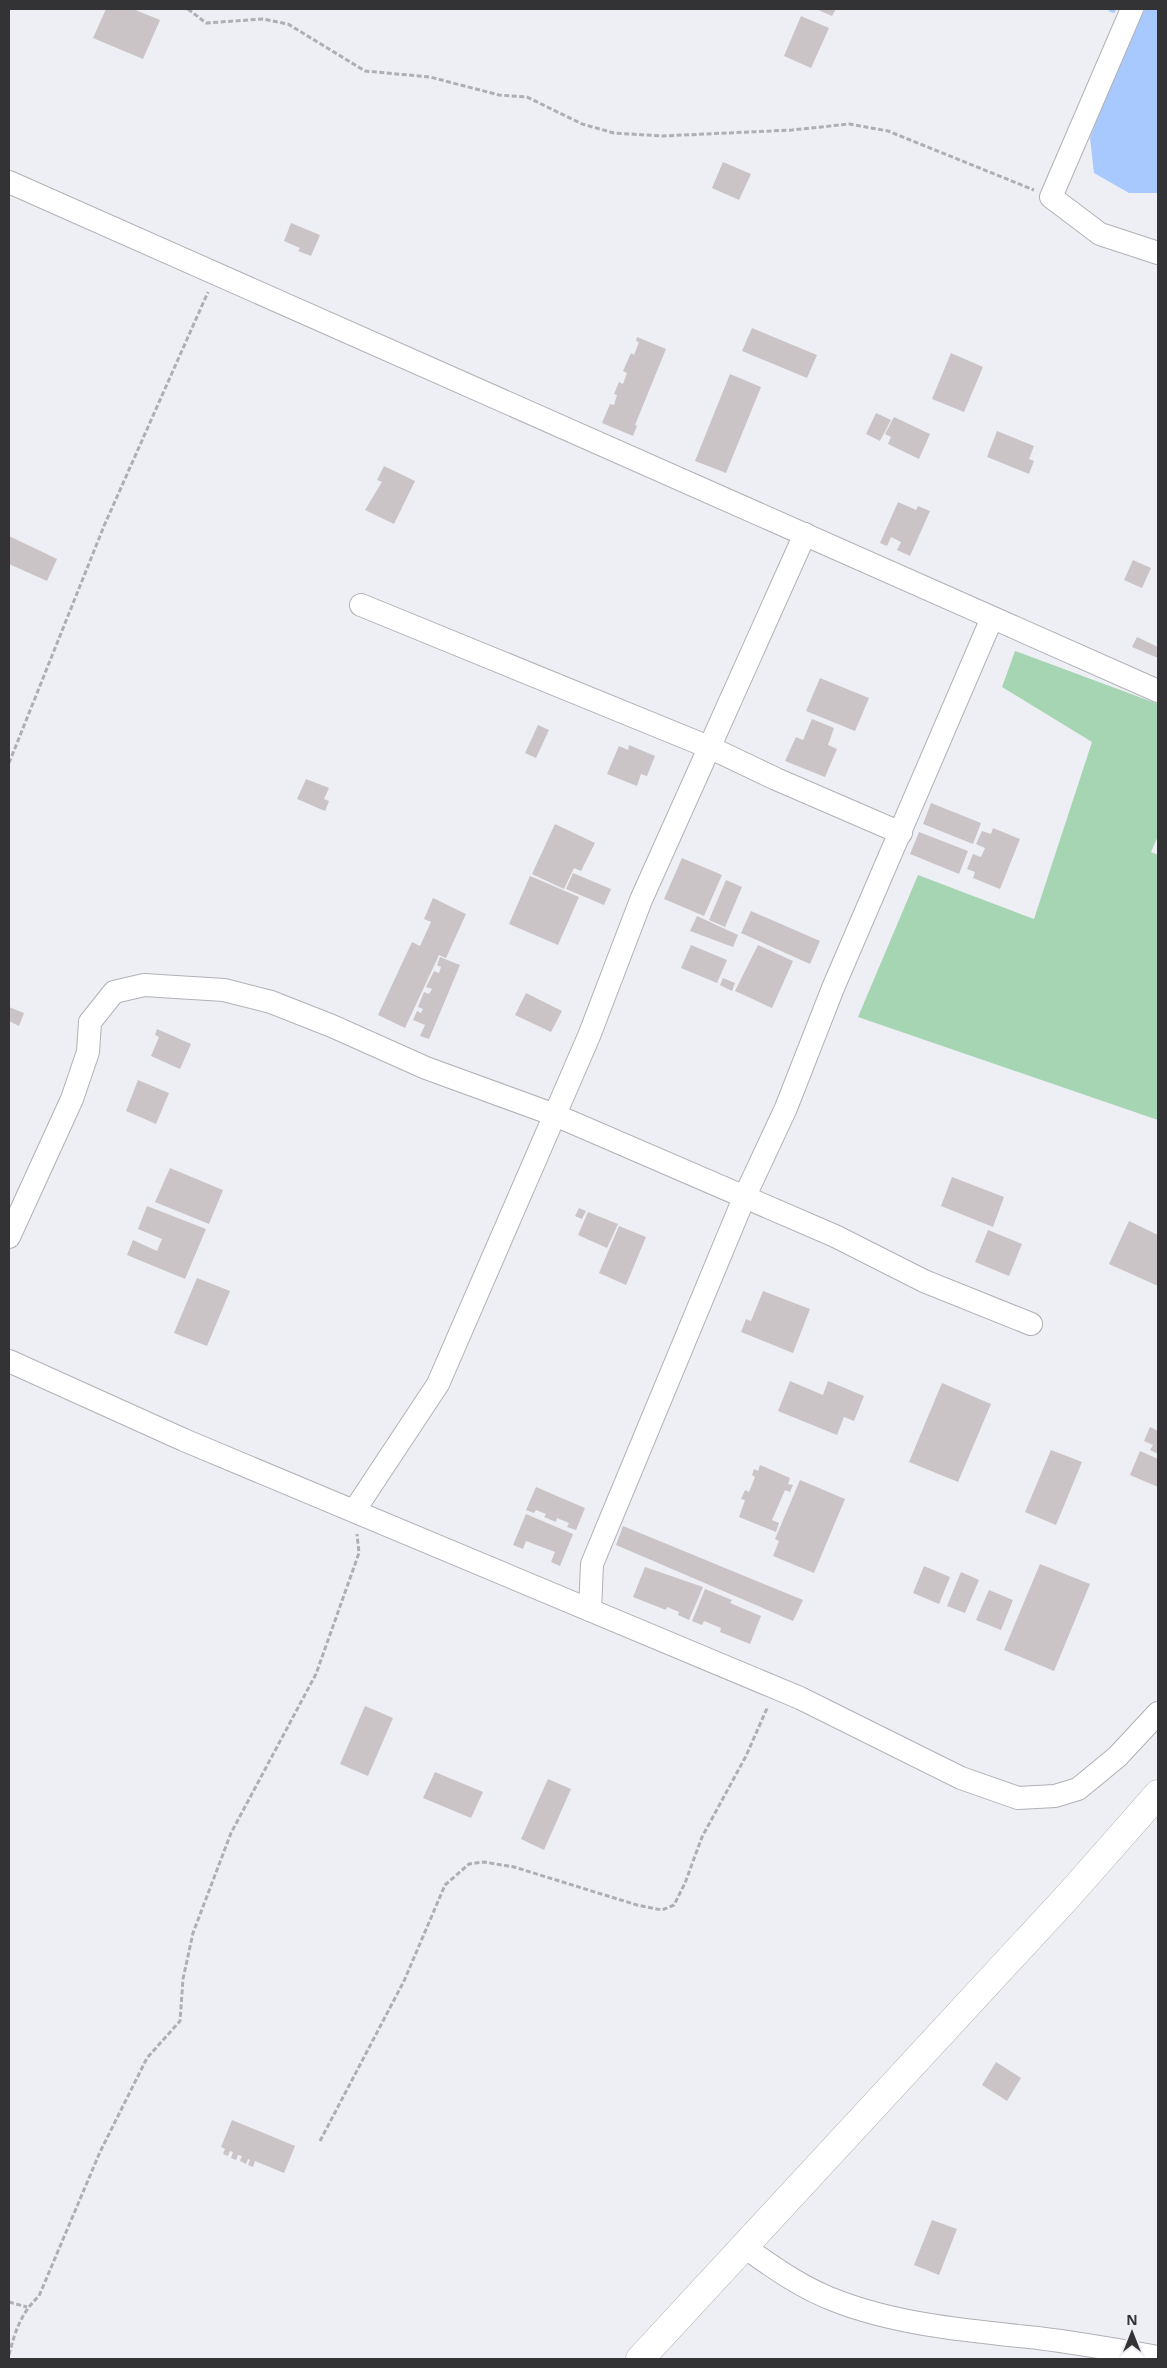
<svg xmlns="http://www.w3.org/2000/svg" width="1167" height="2368" font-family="'Noto Sans',sans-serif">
  <rect width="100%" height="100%" fill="#eeeff4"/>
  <!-- green -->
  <polygon fill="#a6d5b3" points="1015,651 1158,704 1158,836 1151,852 1158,855 1158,1120 858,1017 918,875 1034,919 1092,742 1002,687"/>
  <!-- water -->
  <polygon fill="#a7c9fe" points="1145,9 1158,9 1158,193 1129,193 1094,173 1090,138 1114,74"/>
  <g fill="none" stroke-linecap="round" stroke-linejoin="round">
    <!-- stream -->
    <polyline stroke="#a7c9fe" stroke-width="5.5" points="1111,9 1113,10"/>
  </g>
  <!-- building -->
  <g fill="#cac4c6">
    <polygon points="106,9 133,9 160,20 143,59 93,38"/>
    <polygon points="816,9 836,9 832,16"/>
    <polygon points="801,16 829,28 811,68 784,56"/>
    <polygon points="723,162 751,174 739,200 712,188"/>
    <polygon points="291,223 320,235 311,256 298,251 300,248 284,241"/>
    <polygon points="752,328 817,355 807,378 742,351"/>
    <polygon points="637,337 666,349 635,425 637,426 633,436 602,423 610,404 614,405 617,395 614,394 619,382 623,384 627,373 623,371 631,353 634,355 639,342 636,341"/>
    <polygon points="951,353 983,367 964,412 932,399"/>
    <polygon points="730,374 761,387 726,473 695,461"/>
    <polygon points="876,413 891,420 880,441 866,434"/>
    <polygon points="894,417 930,434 919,459 888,444 891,437 885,434"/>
    <polygon points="997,431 1034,446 1029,459 1034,461 1029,474 987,457"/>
    <polygon points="384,466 415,481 394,524 365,510 382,482 377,480"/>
    <polygon points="898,502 916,510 918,506 930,511 910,556 897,550 901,542 891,537 887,546 880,543"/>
    <polygon points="9,536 57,559 47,581 9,564"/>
    <polygon points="1133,560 1151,568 1142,588 1124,580"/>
    <polygon points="1137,637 1158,647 1158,658 1132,647"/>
    <polygon points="820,678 869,698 855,731 806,711"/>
    <polygon points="812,719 834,728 828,745 837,749 825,777 785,761 796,737 803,740"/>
    <polygon points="538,725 549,730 536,758 525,753"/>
    <polygon points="629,745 655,756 647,776 641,774 637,786 607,774 619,746 628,750"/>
    <polygon points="306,779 329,788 324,799 329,801 325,811 297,799"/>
    <polygon points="931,803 981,823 973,844 923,824"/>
    <polygon points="555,824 595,843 581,871 574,868 564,889 532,874"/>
    <polygon points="993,828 1020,839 1000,889 973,878 975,872 967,869 973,854 981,857 985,848 976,844 982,831 991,834"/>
    <polygon points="919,832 968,851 959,874 910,854"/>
    <polygon points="682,858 722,875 704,916 664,899"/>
    <polygon points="573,873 611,889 604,905 566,889"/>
    <polygon points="530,876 579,897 558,945 509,924"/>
    <polygon points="726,880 742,887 725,927 709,920"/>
    <polygon points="433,898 466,914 446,958 439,955 405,1028 378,1015 412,942 420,946 431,922 424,919"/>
    <polygon points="751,911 820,941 810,964 741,933"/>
    <polygon points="697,916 738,935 733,947 690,931"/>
    <polygon points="691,945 727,960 717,983 681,968"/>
    <polygon points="758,945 793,961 772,1008 735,991"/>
    <polygon points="440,957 460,965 429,1039 420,1036 425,1025 413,1020 417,1011 421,1013 423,1009 418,1007 424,992 429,994 432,989 426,987 434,971 439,973 441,967 437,965"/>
    <polygon points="723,978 735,983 732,991 720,985"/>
    <polygon points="526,993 562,1011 551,1032 515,1015"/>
    <polygon points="9,1007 24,1013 19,1026 9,1021"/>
    <polygon points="157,1029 191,1044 180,1069 151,1056 159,1037 155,1035"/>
    <polygon points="138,1080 169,1093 156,1124 126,1111"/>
    <polygon points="170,1168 223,1190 209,1224 155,1202"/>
    <polygon points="952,1177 1004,1197 993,1227 941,1206"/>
    <polygon points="147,1206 206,1229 185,1279 127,1255 133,1240 157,1251 162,1239 138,1229"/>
    <polygon points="579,1208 586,1211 582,1219 575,1216"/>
    <polygon points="588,1212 618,1224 607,1248 578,1235"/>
    <polygon points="1129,1221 1158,1235 1158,1286 1109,1264"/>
    <polygon points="619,1226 646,1237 626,1285 599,1273"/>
    <polygon points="988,1230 1022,1244 1009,1276 975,1262"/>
    <polygon points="197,1278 230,1291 207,1346 174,1333"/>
    <polygon points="763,1291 810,1309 793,1353 741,1332 746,1319 751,1321"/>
    <polygon points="790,1381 823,1395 828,1381 864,1396 854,1421 844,1417 837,1435 778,1411"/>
    <polygon points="942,1383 991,1404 958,1482 909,1462"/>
    <polygon points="1150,1427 1158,1431 1158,1454 1150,1450 1153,1445 1144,1441"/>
    <polygon points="1051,1450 1082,1462 1056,1525 1025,1512"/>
    <polygon points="1140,1451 1158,1459 1158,1487 1130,1475"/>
    <polygon points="760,1465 790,1478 788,1484 793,1485 790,1492 785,1490 772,1520 779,1523 776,1532 739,1517 745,1500 741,1499 745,1490 749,1492 755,1477 752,1475 754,1469 758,1471"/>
    <polygon points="800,1480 845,1499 814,1573 773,1556 779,1541 775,1539"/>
    <polygon points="536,1487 585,1508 576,1530 567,1527 569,1523 557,1518 556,1522 544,1517 546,1514 536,1510 534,1513 526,1510"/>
    <polygon points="526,1514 573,1534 560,1566 551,1562 555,1552 526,1541 523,1549 513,1545"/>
    <polygon points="623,1526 803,1600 793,1621 616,1545"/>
    <polygon points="1040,1564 1090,1584 1054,1671 1004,1650"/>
    <polygon points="924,1566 950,1577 939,1604 913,1593"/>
    <polygon points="645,1567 703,1587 689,1620 678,1615 679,1612 667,1607 666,1610 633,1597"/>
    <polygon points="961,1572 979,1580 965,1613 947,1606"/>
    <polygon points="705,1589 732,1600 730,1603 761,1616 750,1644 720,1632 721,1628 704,1621 702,1625 692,1621"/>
    <polygon points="989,1590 1013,1600 1001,1630 976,1620"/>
    <polygon points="365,1706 393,1718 368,1776 340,1764"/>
    <polygon points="435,1772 483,1792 471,1818 423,1798"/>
    <polygon points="548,1779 571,1789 544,1850 521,1839"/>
    <polygon points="996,2062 1021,2078 1007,2101 982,2085"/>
    <polygon points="232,2120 295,2146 284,2173 255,2161 253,2167 248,2165 250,2160 248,2159 246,2164 240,2161 242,2156 238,2155 236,2160 231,2158 233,2152 230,2151 228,2156 223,2154 225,2149 221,2147"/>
    <polygon points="932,2220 957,2229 939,2275 914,2265"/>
  </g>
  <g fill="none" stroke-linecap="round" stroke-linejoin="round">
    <!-- minor casing -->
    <g stroke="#b0b1b6" stroke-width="24">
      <g id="minor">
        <polyline points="1132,9 1051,197 1100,234 1158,253"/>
        <polyline points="9,182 1158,691"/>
        <polyline points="361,605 711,748 776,779 901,833"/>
        <polyline points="9,1237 72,1099 88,1052 90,1022 114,992 144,985 224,990 271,1002 332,1026 426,1068 555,1115 835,1236 924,1281 1031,1324"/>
        <polyline points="9,1361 184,1440 800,1698 961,1778 1018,1798 1055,1796 1078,1789 1117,1757 1158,1713"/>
        <polyline points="354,1511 438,1384 589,1036 641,900 805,534"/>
        <polyline points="590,1610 592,1564 744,1198 786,1108 833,988 992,618"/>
        <path d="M743,2246C773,2267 800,2287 834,2300C897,2325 971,2331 1038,2338C1078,2343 1118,2350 1158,2357"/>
      </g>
    </g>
    <!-- major casing -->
    <g stroke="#b0b1b6" stroke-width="29">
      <polyline id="major" points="640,2359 1070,1894 1158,1794"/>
    </g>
    <!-- path -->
    <g stroke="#aeafb3" stroke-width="3" stroke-dasharray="5 2.5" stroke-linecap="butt">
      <polyline points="188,9 206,23 263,19 288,24 365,71 430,77 499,95 527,97 582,124 614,133 662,136 792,130 849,124 888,131 1034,190"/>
      <polyline points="9,763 104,526 208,292"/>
      <polyline points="320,2141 404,1981 445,1885 469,1864 484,1862 514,1867 637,1905 662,1910 674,1905 685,1883 702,1837 746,1756 768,1706"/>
      <polyline points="9,2302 27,2307"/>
      <path d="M9,2355C15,2331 21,2313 39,2296L100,2152L147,2058L180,2021L183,1979L193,1933L231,1833L316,1674L359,1553L357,1534"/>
    </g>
    <!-- minor -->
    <use href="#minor" stroke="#fff" stroke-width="22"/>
    <!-- major -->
    <use href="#major" stroke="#fff" stroke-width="28"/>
  </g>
  <!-- border -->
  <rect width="1167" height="2368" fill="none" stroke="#333335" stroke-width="20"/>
  <!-- north arrow -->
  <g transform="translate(1132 2333)" stroke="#eeeff4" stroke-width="4" paint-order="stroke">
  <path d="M0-4L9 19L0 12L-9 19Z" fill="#333335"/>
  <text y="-8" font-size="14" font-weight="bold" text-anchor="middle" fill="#333335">N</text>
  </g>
</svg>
